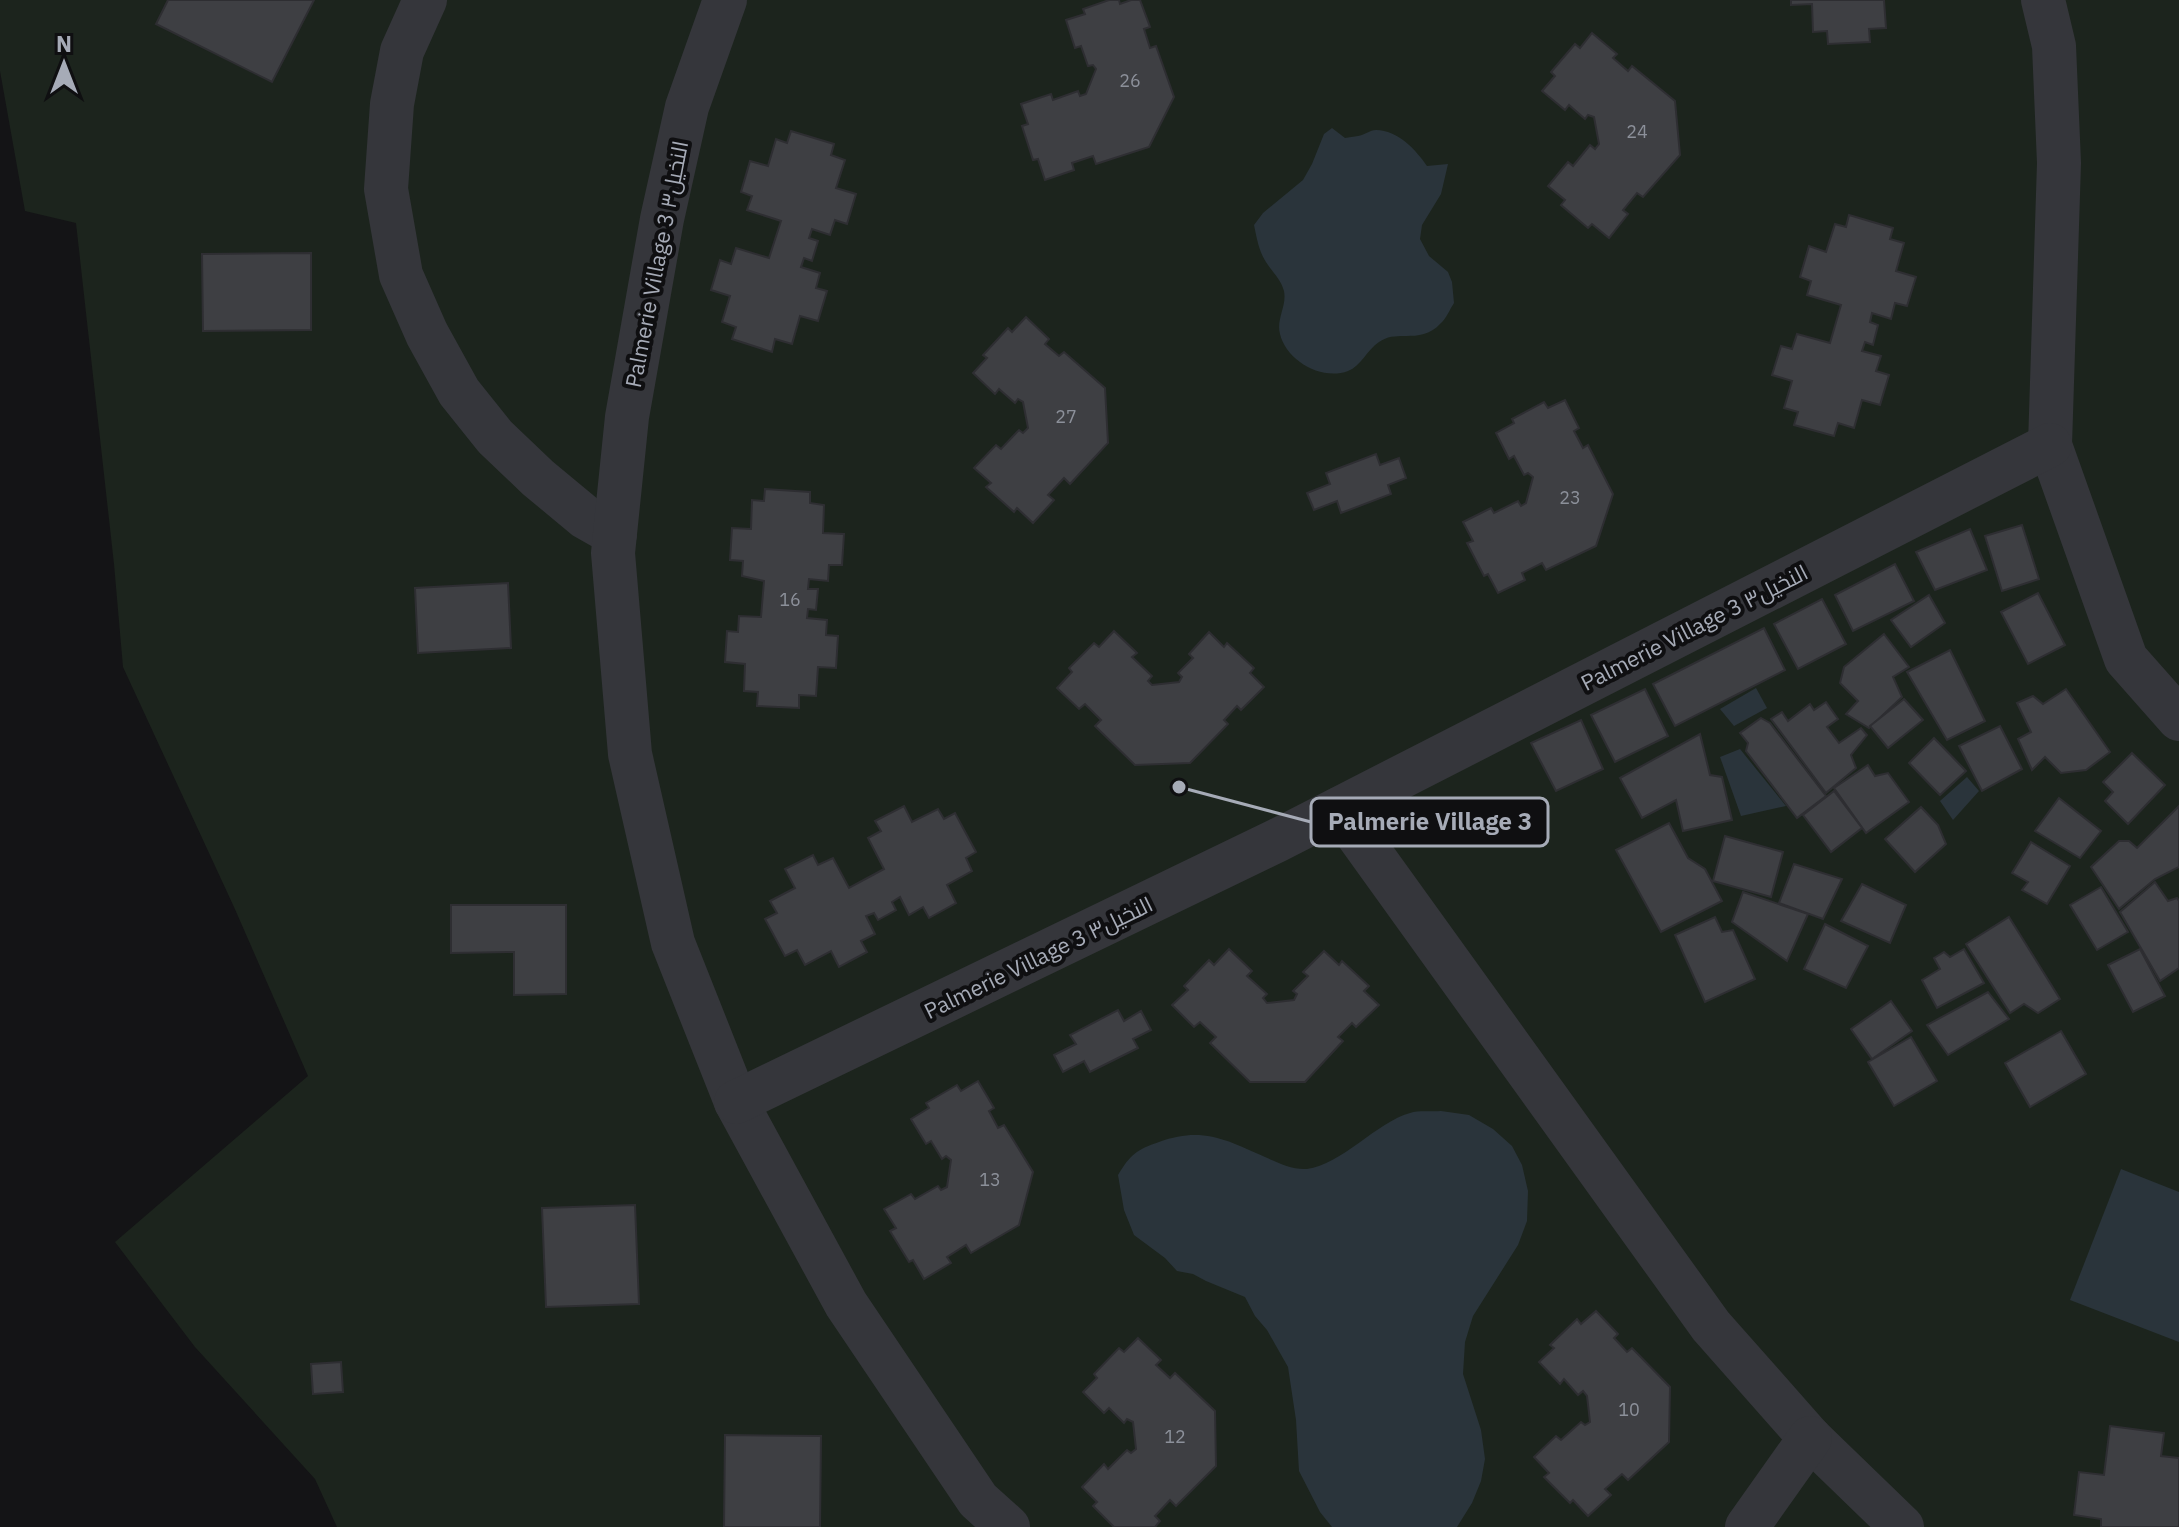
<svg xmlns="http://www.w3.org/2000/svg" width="2179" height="1527" font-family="'IBM Plex Sans',Cairo,sans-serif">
  <rect width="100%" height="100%" fill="#141416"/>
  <!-- green -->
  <polygon fill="#1c241d" points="0,0 2179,0 2179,1527 337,1527 315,1479 195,1347 115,1242 308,1076 234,907 123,667 114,564 76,223 25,211 0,71"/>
  <!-- water -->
  <g fill="#2a343b">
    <path d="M1332,128L1345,138C1349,137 1354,137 1358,136C1364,135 1370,130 1376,130C1398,130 1416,150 1427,166L1448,164L1441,194L1422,225L1420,239L1429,256L1448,272L1452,282L1454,303C1450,309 1446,319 1441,323C1420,346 1398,328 1379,342C1367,350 1361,366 1348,371C1321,381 1286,360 1280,334C1276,319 1287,306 1284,291C1281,280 1274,274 1268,265C1259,253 1257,239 1254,225L1263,213L1303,180L1312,164L1324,134Z"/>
    <polygon points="1756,688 1767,708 1734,726 1720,709"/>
    <polygon points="1740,749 1786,806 1741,816 1720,757"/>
    <polygon points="1967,777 1979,791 1953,820 1940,801"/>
    <path d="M1441,1111L1469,1115L1493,1129L1512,1146L1522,1165L1528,1191L1527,1221L1518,1245L1473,1316L1465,1342L1463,1374L1481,1430L1485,1459L1481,1481L1472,1503L1457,1527H1332L1320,1512L1299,1471L1296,1420L1288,1367L1267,1330L1255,1316L1245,1297L1206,1281L1193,1274L1177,1271L1165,1258L1134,1235L1124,1210L1118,1175C1131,1154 1136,1150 1159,1142C1202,1126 1227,1140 1265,1157C1278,1163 1292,1170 1307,1169C1341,1165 1377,1122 1410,1113C1419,1110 1431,1112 1441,1111Z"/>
    <polygon points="2121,1169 2179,1192 2179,1342 2070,1300"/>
  </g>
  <!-- building -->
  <g fill="#3e3f43" stroke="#2e2e32" stroke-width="2">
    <polygon points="168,0 314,0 272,82 156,24"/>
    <polygon points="1109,0 1119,0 1120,4 1131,0 1140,0 1150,27 1144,29 1150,48 1156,46 1174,97 1149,147 1096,164 1093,156 1072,163 1074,170 1045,180 1038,159 1033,160 1022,126 1028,124 1021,104 1051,94 1053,100 1078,91 1080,96 1086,94 1096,69 1093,65 1088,66 1081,46 1075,48 1066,20 1085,14 1083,9"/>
    <polygon points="1791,0 1884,0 1886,28 1869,29 1870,42 1828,44 1827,31 1813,32 1812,4 1791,5"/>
    <polygon points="1592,33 1617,54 1613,58 1628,71 1632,66 1675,101 1680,155 1643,197 1637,193 1623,210 1628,214 1609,238 1592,224 1588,228 1561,205 1565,200 1548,186 1568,162 1573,166 1590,145 1595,149 1599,144 1594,117 1588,115 1585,119 1569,105 1565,110 1542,91 1555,76 1551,72 1575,44 1580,48"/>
    <polygon points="791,131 834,144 831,155 845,160 836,188 856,194 847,224 835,220 830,235 812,229 809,238 818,241 812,261 804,258 801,267 820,273 816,288 827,291 818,321 800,316 792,344 775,339 772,352 732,339 736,327 722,322 730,296 711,290 720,260 731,264 736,248 769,258 781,221 747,210 752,196 741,192 750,161 768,166 776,139 787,143"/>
    <polygon points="1849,215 1893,228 1890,239 1904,243 1896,271 1916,277 1907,306 1895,303 1891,319 1872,313 1870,322 1878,325 1873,345 1865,342 1862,351 1881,356 1876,371 1889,375 1880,405 1862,400 1854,428 1838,423 1834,436 1794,425 1798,412 1784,408 1792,381 1772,375 1781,346 1792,349 1797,334 1830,343 1841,305 1807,295 1811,281 1800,277 1809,246 1826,252 1835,224 1846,227"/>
    <polygon points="311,253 311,330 203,331 202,254"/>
    <polygon points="1026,317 1049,339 1045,344 1059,356 1064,352 1105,388 1108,443 1070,484 1064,478 1048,495 1054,500 1033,523 1017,508 1014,512 986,487 991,483 974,468 996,445 1001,449 1019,430 1023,433 1028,428 1023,402 1018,399 1015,403 999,389 995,394 973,373 987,358 983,355 1008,328 1012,332"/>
    <polygon points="1565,400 1579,428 1574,431 1583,448 1588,445 1613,494 1596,546 1546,570 1542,563 1522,573 1525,580 1498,593 1488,574 1484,576 1467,543 1473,541 1463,522 1491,508 1494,513 1518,501 1521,506 1526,503 1533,477 1528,473 1524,475 1514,456 1509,459 1496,433 1514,423 1512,419 1544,402 1548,408"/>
    <polygon points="1376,454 1380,465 1399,458 1406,478 1388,485 1391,494 1341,513 1337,501 1314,510 1307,493 1330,484 1326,473"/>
    <polygon points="765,489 810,492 810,503 824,505 823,533 844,534 842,565 829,565 828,581 809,579 808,589 818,589 816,610 808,609 807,618 827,620 826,635 838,636 836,668 818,667 816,696 799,695 799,708 757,706 758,692 744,691 745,664 725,662 727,631 738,632 739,616 761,617 764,581 742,576 743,561 730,560 732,528 751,529 752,500 764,501"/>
    <polygon points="2022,525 2039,579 2002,591 1985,536"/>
    <polygon points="1970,529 1987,570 1935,590 1916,552"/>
    <polygon points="1895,564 1914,601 1853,631 1835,595"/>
    <polygon points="508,583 511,648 418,653 415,588"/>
    <polygon points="2038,593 2065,645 2028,664 2001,612"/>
    <polygon points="1929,595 1945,623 1911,647 1891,620"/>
    <polygon points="1822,599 1846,644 1798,669 1774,624"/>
    <polygon points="1764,628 1785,670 1675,726 1653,684"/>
    <polygon points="1114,631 1137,653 1132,657 1152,676 1148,681 1152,685 1179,682 1182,677 1178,673 1193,658 1189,654 1209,632 1224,647 1227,643 1254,668 1250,673 1264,687 1241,710 1237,706 1224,720 1228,724 1190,763 1135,765 1095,726 1101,720 1085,704 1079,709 1057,688 1072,672 1069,668 1094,643 1099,647"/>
    <polygon points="1884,634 1909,667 1893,677 1902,697 1869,728 1846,714 1858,701 1840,683 1844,667"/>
    <polygon points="1950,650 1985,721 1947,740 1907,672"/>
    <polygon points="1645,689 1668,736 1615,762 1591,715"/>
    <polygon points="2066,689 2110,752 2086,770 2061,773 2045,757 2032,770 2018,739 2031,732 2017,703 2033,696 2043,704"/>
    <polygon points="1904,699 1923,720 1888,748 1870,726"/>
    <polygon points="1826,702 1838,719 1827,727 1839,743 1861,728 1867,735 1851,755 1856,768 1826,793 1771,719 1782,712 1788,721 1810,704 1814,710"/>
    <polygon points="1761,718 1770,723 1826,796 1797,818 1746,751 1748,743 1740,733"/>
    <polygon points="1581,720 1603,769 1556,791 1531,743"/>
    <polygon points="2000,726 2022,769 1982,791 1959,746"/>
    <polygon points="1700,734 1710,775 1722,777 1732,820 1683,831 1676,800 1642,818 1620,778"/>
    <polygon points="1934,738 1966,771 1940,795 1909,763"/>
    <polygon points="2132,753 2165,785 2128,824 2105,801 2113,792 2103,782"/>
    <polygon points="1868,765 1875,776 1888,773 1909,802 1866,833 1834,788"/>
    <polygon points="1834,791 1862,828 1831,852 1803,815"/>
    <polygon points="2059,798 2101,831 2080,858 2035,831"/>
    <polygon points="904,806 912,822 938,809 944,819 955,813 976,852 966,858 972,871 947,885 956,903 929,918 923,907 909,915 900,897 892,902 896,910 878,920 874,913 866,916 875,934 861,941 867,952 839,967 831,951 805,965 797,950 785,956 765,919 777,913 770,901 795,888 785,869 813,855 818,865 833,858 849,888 884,869 868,838 881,831 875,821"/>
    <polygon points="2179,806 2179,867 2155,879 2119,909 2091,867 2119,841 2129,841 2137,848"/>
    <polygon points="1921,807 1938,825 1946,844 1915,872 1885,839"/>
    <polygon points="1669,823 1688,858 1705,869 1722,901 1661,932 1616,850"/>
    <polygon points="1725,836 1783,852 1771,897 1713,881"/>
    <polygon points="2031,842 2070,866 2047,904 2022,890 2028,882 2012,873"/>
    <polygon points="1794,864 1842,879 1823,919 1779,903"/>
    <polygon points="2155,882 2168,901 2177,898 2179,901 2179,968 2160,981 2120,912"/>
    <polygon points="1862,884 1906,905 1890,943 1841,921"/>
    <polygon points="2101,887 2128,932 2097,950 2070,905"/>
    <polygon points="1743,892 1808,914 1787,961 1732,922"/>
    <polygon points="451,905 566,905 566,994 514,995 514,952 451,953"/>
    <polygon points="1715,917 1722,932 1733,930 1755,979 1705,1002 1675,935"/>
    <polygon points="2009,917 2060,999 2038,1013 2024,1004 2010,1013 1966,944"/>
    <polygon points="1825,924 1868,946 1846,988 1804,969"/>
    <polygon points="1229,949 1252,971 1247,976 1267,994 1263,998 1267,1003 1294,1000 1297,994 1293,991 1308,976 1303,972 1324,951 1339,965 1342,961 1369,986 1364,991 1379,1005 1356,1027 1352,1023 1338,1037 1343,1041 1305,1082 1250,1082 1210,1043 1216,1037 1200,1022 1194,1027 1172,1005 1188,990 1184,986 1209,960 1214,965"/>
    <polygon points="1964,949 1984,983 1937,1008 1922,980 1940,969 1934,958 1944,952 1950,957"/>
    <polygon points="2140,949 2165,996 2133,1012 2108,965"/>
    <polygon points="1988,992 2009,1019 1948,1055 1927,1025"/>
    <polygon points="1891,1001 1912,1031 1872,1059 1851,1029"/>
    <polygon points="1118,1010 1124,1021 1141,1011 1151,1030 1133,1039 1138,1048 1090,1072 1084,1061 1063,1072 1054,1055 1076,1044 1070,1035"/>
    <polygon points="2061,1031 2086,1074 2030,1107 2005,1063"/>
    <polygon points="1911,1037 1937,1081 1894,1106 1868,1062"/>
    <polygon points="978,1081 994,1108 989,1111 998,1128 1004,1125 1033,1172 1019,1225 971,1253 966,1245 947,1257 951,1263 924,1279 913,1260 909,1262 890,1231 896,1228 884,1209 911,1194 915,1199 938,1186 941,1190 947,1187 951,1160 946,1156 942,1159 931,1141 926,1144 911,1119 929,1108 926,1103 957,1085 961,1091"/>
    <polygon points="635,1205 639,1304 546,1307 542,1208"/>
    <polygon points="1596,1311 1618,1334 1614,1338 1627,1352 1632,1348 1670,1387 1669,1442 1628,1480 1622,1474 1605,1489 1611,1495 1588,1516 1573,1500 1570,1503 1544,1477 1549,1473 1534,1457 1556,1436 1561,1440 1581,1422 1585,1425 1590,1422 1587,1396 1583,1391 1578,1395 1564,1379 1560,1384 1539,1362 1554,1348 1550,1345 1577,1319 1581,1324"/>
    <polygon points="1138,1338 1161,1360 1156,1365 1170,1378 1175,1373 1215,1411 1216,1466 1176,1506 1170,1500 1155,1516 1160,1521 1155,1527 1114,1527 1093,1506 1097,1502 1082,1487 1104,1464 1108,1469 1127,1450 1131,1453 1136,1449 1133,1422 1127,1419 1124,1423 1109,1408 1104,1413 1083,1392 1097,1378 1094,1374 1119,1348 1124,1352"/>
    <polygon points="341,1362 343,1392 313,1394 311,1364"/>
    <polygon points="2110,1426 2164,1433 2161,1456 2179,1458 2179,1527 2101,1527 2101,1519 2074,1515 2079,1472 2104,1475"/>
    <polygon points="725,1435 821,1436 820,1527 724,1527"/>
  </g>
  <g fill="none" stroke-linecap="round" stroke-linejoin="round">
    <!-- minor -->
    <g stroke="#35363b" stroke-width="44">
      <polyline points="425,0 402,51 392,104 386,189 401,275 427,334 459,392 495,437 538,478 585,517 615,534"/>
      <polyline points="725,0 687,107 662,219 627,417 613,553 630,754 673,943 736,1102 846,1304 978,1500 1008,1527"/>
      <polyline points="2043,0 2054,46 2059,163 2050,445 2126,659 2179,719"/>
      <polyline points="1339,809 1711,1326 1810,1438 1902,1527"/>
      <polyline points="736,1102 1278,840 2050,445"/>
      <polyline points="1747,1527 1810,1438"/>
    </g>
  </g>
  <g text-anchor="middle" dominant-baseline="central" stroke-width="8" stroke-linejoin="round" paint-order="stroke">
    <!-- number labels -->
    <g font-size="18" fill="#8c909a">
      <text x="1130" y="80">26</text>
      <text x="1637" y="131">24</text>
      <text x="1066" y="416">27</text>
      <text x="1570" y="497">23</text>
      <text x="790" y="599">16</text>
      <text x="990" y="1179">13</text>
      <text x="1629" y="1409">10</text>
      <text x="1175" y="1436">12</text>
    </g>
    <!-- street labels -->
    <g font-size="22" fill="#a6abb7" stroke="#0f0f11">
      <text transform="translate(656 264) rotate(-79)">Palmerie Village 3 النخيل٣</text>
      <text transform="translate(1694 627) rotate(-27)">Palmerie Village 3 النخيل٣</text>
      <text transform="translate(1038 957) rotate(-26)">Palmerie Village 3 النخيل٣</text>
    </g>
  </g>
  <!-- callouts -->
  <path fill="none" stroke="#a6abb7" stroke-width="3" d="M1179 787L1311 822"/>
  <circle fill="#a6abb7" stroke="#0f0f11" stroke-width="3" cx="1179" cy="787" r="8"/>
  <rect fill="#0f0f11" stroke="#a6abb7" stroke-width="3" x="1311" y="798" width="237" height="48" rx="8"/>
  <g font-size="24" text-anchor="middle" font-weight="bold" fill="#a6abb7">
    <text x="1430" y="830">Palmerie Village 3</text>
  </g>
  <!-- north arrow -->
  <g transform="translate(64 64)" stroke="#0f0f11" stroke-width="6" paint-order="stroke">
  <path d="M0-6L14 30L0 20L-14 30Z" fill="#a6abb7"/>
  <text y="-12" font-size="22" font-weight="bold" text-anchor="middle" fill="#a6abb7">N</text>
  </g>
</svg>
